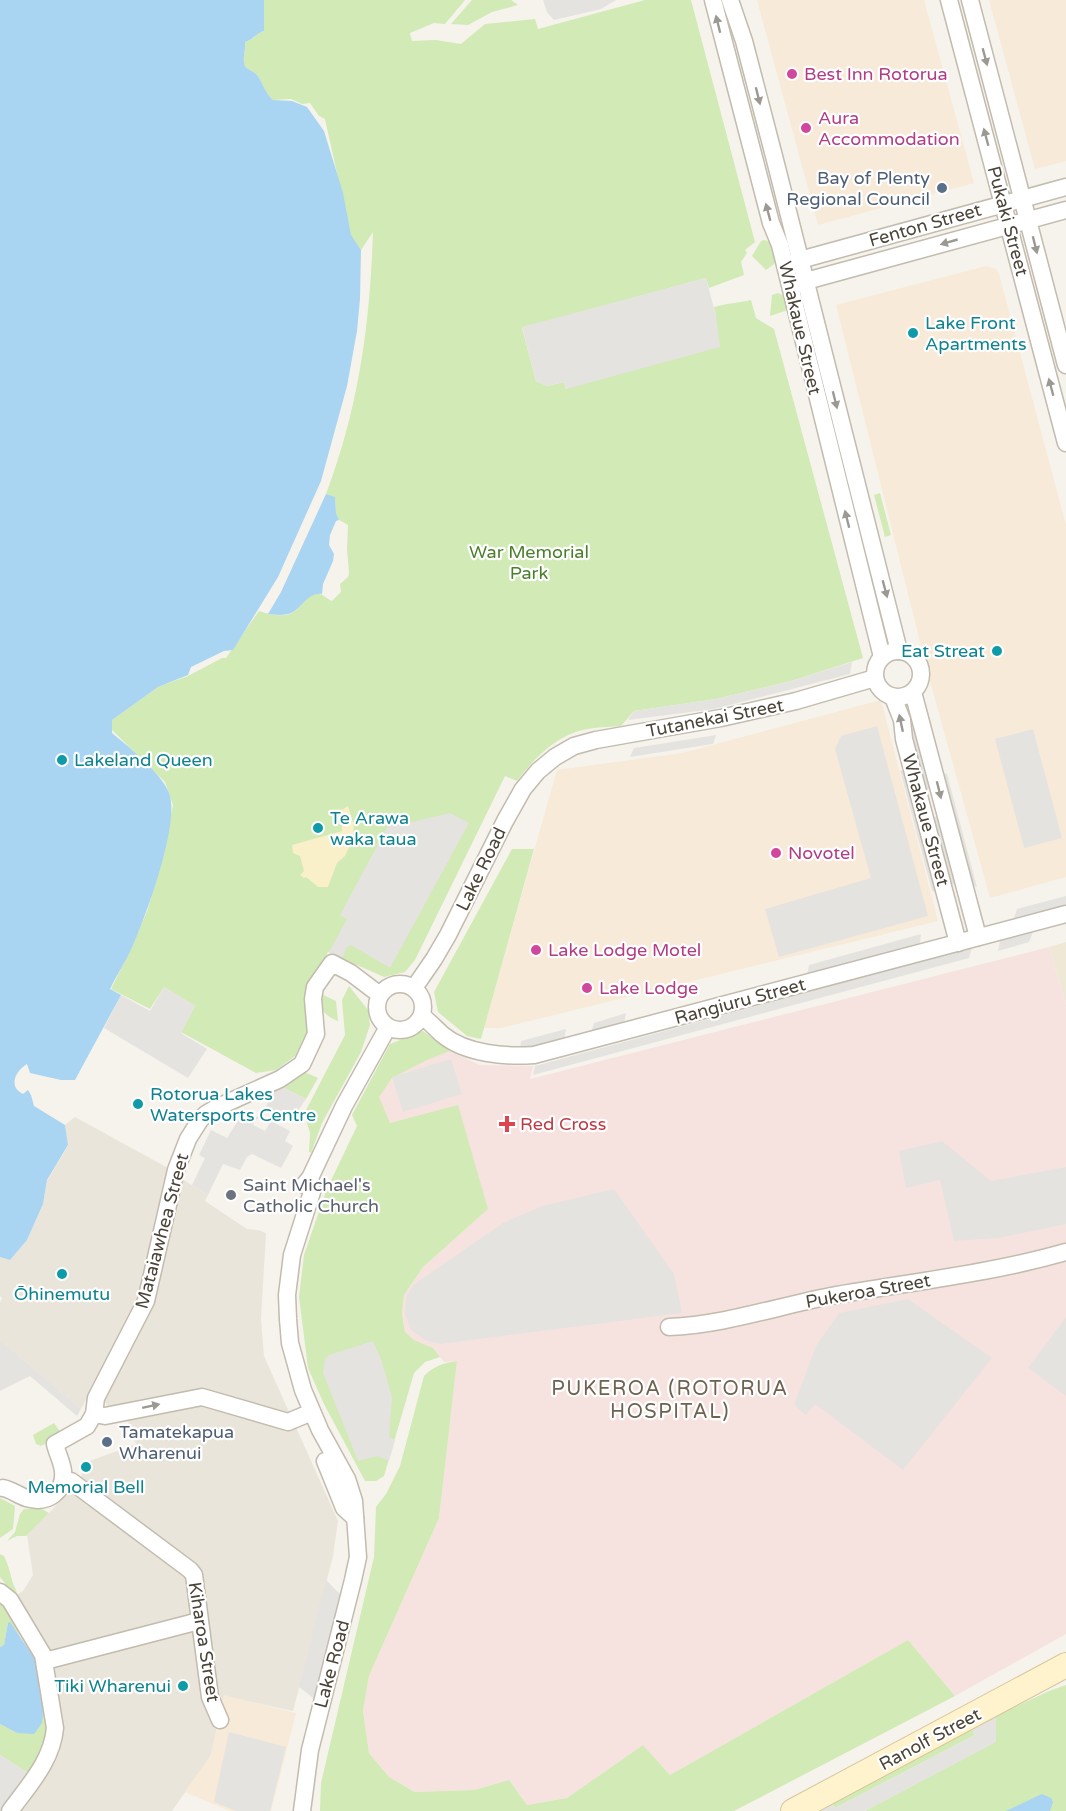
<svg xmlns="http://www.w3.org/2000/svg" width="1066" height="1811" font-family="'Varela Round',sans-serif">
  <rect width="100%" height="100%" fill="#f6f3ec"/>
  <!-- residential -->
  <g fill="#eae5da">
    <polygon points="75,1117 168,1168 141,1300 81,1409 0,1340 0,1303 2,1298 0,1296 0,1257 10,1260 27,1240 43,1204 47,1181 68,1146 65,1125"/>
    <polygon points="182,1179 208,1195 205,1201 247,1229 258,1230 266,1233 261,1319 264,1356 338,1521 333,1556 293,1711 224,1696 211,1755 172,1811 21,1811 53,1763 58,1753 62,1734 62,1717 53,1664 15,1596 23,1591 33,1575 27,1535 53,1509 68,1490 73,1478 81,1477 82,1473 90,1470 87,1462 136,1444 128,1422 107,1406 104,1399"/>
  </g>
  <!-- commercial -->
  <g fill="#f7ead8">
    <polygon points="757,0 924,0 974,183 818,225"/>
    <polygon points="989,0 1066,0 1066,161 1035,169"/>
    <polygon points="986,266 996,269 999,274 1066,525 1066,877 990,898 927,670 836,305"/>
    <polygon points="881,700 938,921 501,1028 484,1028 557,770 682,753"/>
    <polygon points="224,1695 296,1713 271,1811 229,1811 185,1792 211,1755"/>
  </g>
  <!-- education -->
  <polygon fill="#efe8d6" points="1066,942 1066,1005 1049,947"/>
  <!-- medical -->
  <polygon fill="#f6e3e0" points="1049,947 1066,1005 1066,1634 955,1696 908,1640 670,1775 643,1745 567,1798 527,1805 509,1780 474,1790 416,1792 389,1777 369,1753 363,1709 369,1676 439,1518 457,1361 444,1362 433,1348 414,1340 405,1332 402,1314 404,1295 423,1267 488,1209 390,1123 378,1097 392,1078 427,1059 450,1051 480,1065 533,1066 530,1079"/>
  <!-- green -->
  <g fill="#d2eab5">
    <path d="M264,0H465L445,24L434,23L410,33L412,41L436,40L461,44L485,24L535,19L538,29L645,0H691L755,242L745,250L747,253L741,262L744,275L709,288L706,278L522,328L536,381L547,386L564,382L566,389L716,316L714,307C728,303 738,303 751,300L756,318L774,329L863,658L791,681L716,699L634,711L621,726C609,727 595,727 583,730C556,736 533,759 517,781L505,776L415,960L405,972L384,977L328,952L310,982L309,1028L295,1056L276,1070L256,1073L181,1032L195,1006L164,987L150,1009L111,989L130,951L148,909L163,853L173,805L165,782L111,729L112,720L158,687L188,676L222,658H226L259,611C268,614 283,618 292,613C301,608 309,592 319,594C323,594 327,599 332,601L341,592L340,584L348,577L349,573L347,549L348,525L339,520L336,513L335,498L326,494C359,407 370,323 373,232L361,250L351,237L325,119L319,116L310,103L302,104L291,99L273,100C265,93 263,83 257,75C253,70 244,70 244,62C243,55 246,49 245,42C254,40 256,33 264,31Z"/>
    <polygon points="472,0 511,0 518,5 492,12 468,25 451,24"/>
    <polygon points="764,240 772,242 776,257 774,264 766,270 752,256 761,241"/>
    <polygon points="778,293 786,297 791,309 770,316 772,295"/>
    <polygon points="880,493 891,535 885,537 874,495"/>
    <polygon points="512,849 534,849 481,1039 467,1036 438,1012 434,992"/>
    <polygon points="349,986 368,1010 370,1025 361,1052 322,1123 311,1153 309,1152 310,1133 304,1114 345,1035 342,1000"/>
    <path d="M321,994L336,1001L338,1021C322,1014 322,1011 321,994Z"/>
    <polygon points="423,1031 450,1051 427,1060 392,1078 379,1097 390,1123 458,1105 488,1209 423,1267 404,1295 402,1314 405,1332 414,1340 433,1348 440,1357 425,1362 414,1373 384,1476 376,1481 365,1481 324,1404 308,1368 299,1297 304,1255 326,1191 357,1126 352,1115 390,1044"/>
    <polygon points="302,1071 318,1078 306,1099 284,1088"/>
    <path d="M457,1361L439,1518L369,1676L363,1710L369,1753L389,1777L415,1792L474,1790L509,1780L527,1805L567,1798L643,1745L670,1775L908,1640L955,1696L734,1811H320L321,1783L374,1557L376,1507L386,1494L400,1466L424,1376C434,1366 443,1363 457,1361Z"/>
    <polygon points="54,1423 62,1434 41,1446 36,1444 33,1435"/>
    <polygon points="0,1498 15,1506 13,1529 0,1538"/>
    <polygon points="24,1509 42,1509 49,1513 26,1536 17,1536 7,1541 15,1532 20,1514"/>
    <path d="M0,1554L4,1556C8,1564 10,1572 12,1580C13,1586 17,1589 17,1595L15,1596L0,1577Z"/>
    <polygon points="0,1599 39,1656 51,1724 47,1743 28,1773 0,1755 0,1724 17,1733 35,1659 20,1635 8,1623 4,1645 0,1647"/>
    <polygon points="1066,1685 1066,1811 865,1811 995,1742 996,1716 1049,1691"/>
    <polygon points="972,1729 975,1735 835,1808 831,1802"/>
  </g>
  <!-- sand -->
  <polygon fill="#f9efc9" points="348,806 354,826 352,841 345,856 337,863 328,887 318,887 306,877 304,878 300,875 304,871 300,856 293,853 292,845 342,831 342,826 346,824 342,810"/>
  <!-- parking -->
  <g fill="#e5e3e0">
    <polygon points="543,0 616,0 601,9 554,20 547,12"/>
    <polygon points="706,278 716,316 720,347 566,389 564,382 547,386 536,381 522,327"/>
    <polygon points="852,662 850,674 714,709 628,720 634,711 716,699 791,681"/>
    <polygon points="915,725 931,786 924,793 908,733"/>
    <polygon points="877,726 928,916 779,957 765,909 871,878 835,749 841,736"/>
    <polygon points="1033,729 1062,838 1024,848 995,739"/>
    <polygon points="716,735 713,744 630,757 634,748"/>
    <polygon points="900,770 909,773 942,894 932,891"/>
    <polygon points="938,771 947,774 977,887 968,884"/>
    <polygon points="450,813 469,823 390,968 351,945 347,947 342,958 329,952 347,919 340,915 390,822 400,825"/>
    <polygon points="939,814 957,881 950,887 932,820"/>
    <polygon points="1066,896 1066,905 1014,918 1017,909"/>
    <polygon points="1033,932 1029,942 998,951 1000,941"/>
    <polygon points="921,934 920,943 807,975 809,965"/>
    <polygon points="972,948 969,958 533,1075 535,1066"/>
    <polygon points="164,987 195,1006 181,1033 207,1049 188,1078 104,1028 121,995 150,1011"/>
    <polygon points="626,1013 624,1024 591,1033 594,1023"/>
    <polygon points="566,1029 564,1040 520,1050 521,1041"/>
    <polygon points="451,1059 462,1094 403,1112 392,1077"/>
    <polygon points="283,1085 284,1088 306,1099 293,1118 264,1111 272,1092"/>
    <polygon points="241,1116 263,1117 255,1120 253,1125 265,1131 271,1121 290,1131 285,1141 293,1146 281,1168 252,1154 247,1157 240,1170 223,1164 208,1195 192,1185 205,1158 199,1155 211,1130 227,1138"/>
    <polygon points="942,1141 991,1181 1066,1167 1066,1224 999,1238 954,1241 940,1180 906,1188 899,1151"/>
    <polygon points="614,1189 674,1274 682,1313 440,1344 425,1340 411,1330 405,1314 406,1297 413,1285 503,1223 542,1206"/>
    <polygon points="908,1299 992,1358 903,1470 815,1404 806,1415 794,1405 816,1346 839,1313"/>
    <polygon points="1066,1317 1066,1396 1028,1368"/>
    <polygon points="0,1340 81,1409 77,1416 30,1376 0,1391"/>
    <polygon points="373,1341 381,1359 392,1397 389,1437 395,1440 389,1461 378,1456 358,1461 323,1373 325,1359 329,1355"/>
    <polygon points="326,1580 348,1602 321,1704 299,1687"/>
    <polygon points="996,1716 996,1742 865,1811 817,1811 831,1802 835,1808 975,1735 972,1729"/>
    <polygon points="229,1732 286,1747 270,1811 236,1811 214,1802"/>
    <polygon points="0,1755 28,1773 2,1811 0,1811"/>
  </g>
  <!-- water -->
  <g fill="#a9d4f2">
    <path d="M0,0H264V31C256,33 253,40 245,42C246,49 243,55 244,62C244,70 253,70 257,75C263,83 265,93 273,100L292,101L307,107L324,131L343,193L351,235L361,250L360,299L357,331L347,386L321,481L278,577L233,650L224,651L191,667L188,675L158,687L112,720V733C128,746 162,774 169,793C181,822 144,922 130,952C124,964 116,976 110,989L121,995L75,1080H61L30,1073L27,1064C15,1071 8,1087 23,1094L28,1090L31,1095L34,1106L65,1125L68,1145L47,1180L43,1204L27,1240L10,1260L0,1257Z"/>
    <path d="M326,494L335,497L336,513L339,520L336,521L330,535L329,545L334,554L333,561L323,584L322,594C309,592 303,606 293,612C286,616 276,615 268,614L281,592Z"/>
    <polygon points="10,1622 35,1659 43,1712 42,1723 34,1734 17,1733 0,1724 0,1647 4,1645 8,1623"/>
    <polygon points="1042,1794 1051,1798 1053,1802 1050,1811 1006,1811"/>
  </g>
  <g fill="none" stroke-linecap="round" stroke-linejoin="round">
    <!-- street casing -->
    <g stroke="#c2bbae" stroke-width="19">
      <g id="street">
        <polyline points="713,0 771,223 780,245 882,657"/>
        <polyline points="730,0 744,41 775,160 899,651"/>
        <polyline points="949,0 1066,443"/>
        <polyline points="970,0 1066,365"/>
        <polyline points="790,265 800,260 1066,187"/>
        <polyline points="795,284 1066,210"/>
        <circle cx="898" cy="674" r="23"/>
        <polyline points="913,692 978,937"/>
        <polyline points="893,697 902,720 904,739 958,943"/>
        <circle cx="400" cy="1007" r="23"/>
        <polyline points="414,988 434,959 448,935 505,821 523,789 538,771 555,757 574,746 596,740 721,718 796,701 875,678"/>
        <path d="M422,1016C430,1022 436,1029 443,1035C466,1054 506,1057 534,1055L1066,914"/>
        <polyline points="304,1185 310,1178 344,1106 388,1027"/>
        <path d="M669,1327C724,1325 778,1306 831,1296C910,1282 989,1274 1066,1252"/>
        <polyline points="94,1414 105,1416 202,1397 288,1422 312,1412"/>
        <polyline points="325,1461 344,1508 355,1518"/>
        <polyline points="71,1481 190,1570 194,1575 210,1697 220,1720"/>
        <path d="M3,1488C13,1490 20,1497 30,1499C48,1503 65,1492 63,1471C62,1462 57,1453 55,1444L87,1426L94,1414L96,1398L146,1301L176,1170L188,1139L200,1120L206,1114L218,1107L280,1079L302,1064L316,1034L313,999L315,987L332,963L351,973L380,995"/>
        <path d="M0,1592L10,1600L43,1655L55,1728C52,1761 29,1785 10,1811"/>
        <polyline points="45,1661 199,1621"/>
        <polyline points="302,1811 310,1750 353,1580 358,1557 354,1501 347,1479 320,1430 303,1390 290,1343 288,1319 287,1295 292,1255 312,1192 310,1178"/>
      </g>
    </g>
    <!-- secondary casing -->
    <g stroke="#d6c79b" stroke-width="26">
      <polyline id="secondary" points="793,1811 1066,1665"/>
    </g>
    <!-- street -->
    <use href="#street" stroke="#fff" stroke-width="16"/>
    <!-- secondary -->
    <use href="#secondary" stroke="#fff3cd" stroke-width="24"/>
  </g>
  <!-- one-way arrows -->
  <defs><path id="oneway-solid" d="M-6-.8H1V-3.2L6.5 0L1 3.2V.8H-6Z" transform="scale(1.5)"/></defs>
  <g fill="#9c9892">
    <use href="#oneway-solid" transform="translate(718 24) rotate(-104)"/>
    <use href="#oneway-solid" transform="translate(985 57) rotate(75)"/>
    <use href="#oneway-solid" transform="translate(758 96) rotate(76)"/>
    <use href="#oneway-solid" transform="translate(986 137) rotate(-105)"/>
    <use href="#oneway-solid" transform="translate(768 212) rotate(-105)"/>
    <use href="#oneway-solid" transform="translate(949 242) rotate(164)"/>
    <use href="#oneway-solid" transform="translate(1035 245) rotate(76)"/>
    <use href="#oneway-solid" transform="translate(1051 387) rotate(-105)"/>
    <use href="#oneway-solid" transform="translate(835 400) rotate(76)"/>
    <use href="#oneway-solid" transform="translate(847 519) rotate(-104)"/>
    <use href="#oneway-solid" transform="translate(885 589) rotate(75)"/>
    <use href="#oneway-solid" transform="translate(901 723) rotate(-102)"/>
    <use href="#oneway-solid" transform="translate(939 790) rotate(76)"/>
    <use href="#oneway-solid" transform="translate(151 1406) rotate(-12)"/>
  </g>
  <!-- markers -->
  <g fill="#d1479c" stroke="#fff" stroke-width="2">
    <circle cx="792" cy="74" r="6"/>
    <circle cx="806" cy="128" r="6"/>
    <circle cx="776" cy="853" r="6"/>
    <circle cx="536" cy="950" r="6"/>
    <circle cx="587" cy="988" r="6"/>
  </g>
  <g fill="#5c6f8a" stroke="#fff" stroke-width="2">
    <circle cx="942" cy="188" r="6"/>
    <circle cx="107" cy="1442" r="6"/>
  </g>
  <g fill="#0f9aa8" stroke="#fff" stroke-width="2">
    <circle cx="913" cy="333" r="6"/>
    <circle cx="997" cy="651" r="6"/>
    <circle cx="62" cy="760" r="6"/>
    <circle cx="318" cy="828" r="6"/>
    <circle cx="138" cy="1104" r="6"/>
    <circle cx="62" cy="1274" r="6"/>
    <circle cx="86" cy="1467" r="6"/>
    <circle cx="183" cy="1686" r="6"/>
  </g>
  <path fill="#e0444e" stroke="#fff" stroke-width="2" d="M504 1115h6v6h6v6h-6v6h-6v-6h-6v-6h6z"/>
  <circle fill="#6b7280" stroke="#fff" stroke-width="2" cx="231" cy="1195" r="6"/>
  <g text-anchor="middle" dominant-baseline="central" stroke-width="4.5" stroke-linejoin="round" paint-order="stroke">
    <!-- hotel labels -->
    <g font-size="18" fill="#b23c85" stroke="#fff" text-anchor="start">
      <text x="804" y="74">Best Inn Rotorua</text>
      <text x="818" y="118">Aura<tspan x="818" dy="21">Accommodation</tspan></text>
      <text x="788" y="853">Novotel</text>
      <text x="548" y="950">Lake Lodge Motel</text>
      <text x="599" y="988">Lake Lodge</text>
    </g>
    <!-- service labels -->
    <g font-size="18" fill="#4e5e75" stroke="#fff" text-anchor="end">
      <text x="930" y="178">Bay of Plenty<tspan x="930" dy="21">Regional Council</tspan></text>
      <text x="119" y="1432" text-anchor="start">Tamatekapua<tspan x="119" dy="21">Wharenui</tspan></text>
    </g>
    <!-- street labels -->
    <g font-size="18" fill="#4b4439" stroke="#fff">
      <text transform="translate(1008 221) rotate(75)">Pukaki Street</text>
      <text transform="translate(925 225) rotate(-16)">Fenton Street</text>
      <text transform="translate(800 328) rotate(77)">Whakaue Street</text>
      <text transform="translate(715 718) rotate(-11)">Tutanekai Street</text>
      <text transform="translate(926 820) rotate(75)">Whakaue Street</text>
      <text transform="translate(481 869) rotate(-64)">Lake Road</text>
      <text transform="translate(740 1001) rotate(-15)">Rangiuru Street</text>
      <text transform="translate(162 1231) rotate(-75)">Mataiawhea Street</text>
      <text transform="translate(868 1291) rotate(-10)">Pukeroa Street</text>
      <text transform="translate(204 1642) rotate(81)">Kiharoa Street</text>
      <text transform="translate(332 1664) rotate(-75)">Lake Road</text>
      <text transform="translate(930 1739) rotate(-28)">Ranolf Street</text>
    </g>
    <!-- culture labels -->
    <g font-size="18" fill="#0d838f" stroke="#fff" text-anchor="start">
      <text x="925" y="323">Lake Front<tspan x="925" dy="21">Apartments</tspan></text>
      <text x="985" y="651" text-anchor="end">Eat Streat</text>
      <text x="74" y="760">Lakeland Queen</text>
      <text x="330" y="818">Te Arawa<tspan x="330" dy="21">waka taua</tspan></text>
      <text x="150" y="1094">Rotorua Lakes<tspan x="150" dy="21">Watersports Centre</tspan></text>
      <text x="62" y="1294" text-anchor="middle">Ōhinemutu</text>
      <text x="86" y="1487" text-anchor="middle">Memorial Bell</text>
      <text x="171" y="1686" text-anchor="end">Tiki Wharenui</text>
    </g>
    <!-- park labels -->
    <g font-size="18" fill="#4a7f2a" stroke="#fff">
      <text x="529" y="552">War Memorial<tspan x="529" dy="21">Park</tspan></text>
    </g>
    <!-- health labels -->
    <g font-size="18" fill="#be3a42" stroke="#fff" text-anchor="start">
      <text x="520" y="1124">Red Cross</text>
    </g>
    <!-- worship labels -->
    <g font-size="18" fill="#5b616d" stroke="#fff" text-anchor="start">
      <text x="243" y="1185">Saint Michael's<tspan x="243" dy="21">Catholic Church</tspan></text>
    </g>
    <!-- neighbourhood labels -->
    <g font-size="20" letter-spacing="1.5" fill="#6e6250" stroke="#fff">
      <text x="670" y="1389">PUKEROA (ROTORUA<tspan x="670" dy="23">HOSPITAL)</tspan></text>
    </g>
  </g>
</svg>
